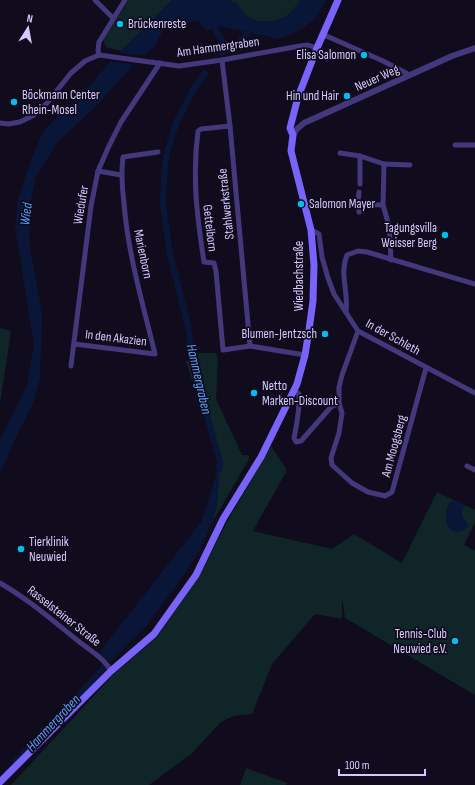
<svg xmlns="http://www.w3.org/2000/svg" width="475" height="785" font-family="'Sofia Sans Condensed',sans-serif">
  <rect width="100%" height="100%" fill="#110c1d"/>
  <!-- green -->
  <g fill="#0f2527">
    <polygon points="129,0 172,0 121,51 106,47 103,40"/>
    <path d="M227,0H301C297,5 292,13 286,16C275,23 255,25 245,15C236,5 241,4 227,0Z"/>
    <polygon points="0,328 11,331 0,404"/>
    <polygon points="197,353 216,353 218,359 216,399 242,455 249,455 249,459 212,523 217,504 220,462 186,362"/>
    <polygon points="271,446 287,470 253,531 332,549 354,534 402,563 437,492 475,510 475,522 464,545 475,551 475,695 345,618 342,597 342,619 315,614 272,664 252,714 233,716 221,722 191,754 149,785 11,785 114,674 157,637 199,577 227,522"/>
    <polygon points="246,768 287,783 286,785 240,785"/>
  </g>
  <!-- water -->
  <g fill="#0a1638">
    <polygon points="172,0 227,0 237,3 246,16 260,22 276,21 288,15 301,0 327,0 314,20 298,31 279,39 219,26 206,31 199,21 166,25 154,47 133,65 97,105 57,143 36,177 29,208 30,247 42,315 40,379 33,403 14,441 0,474 0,440 27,386 34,345 15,226 18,199 31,160 44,130 87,89 110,62"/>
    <polygon points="220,462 217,504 212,523 200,549 184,575 147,625 110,662 99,653 202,521"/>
    <path d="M453,501L461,503L464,506C460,518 462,515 468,524V527C449,542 441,519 449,503Z"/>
  </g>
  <!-- pier -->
  <polygon fill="#110c1d" points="117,52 146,56 136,65 108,61"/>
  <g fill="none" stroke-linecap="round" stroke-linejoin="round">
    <!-- canal -->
    <g stroke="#0a1638" stroke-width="6">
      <polyline points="211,22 227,49"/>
      <polyline points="221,53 237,44 254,27"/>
      <polyline points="205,73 192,92 176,123 166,156 164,178 163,204 170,254 188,326 193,364 220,462 219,469"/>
      <polyline points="15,762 54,723 104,667"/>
    </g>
    <!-- minor -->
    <g stroke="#42387b" stroke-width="5">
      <polyline points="95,0 113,18"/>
      <polyline points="322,34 383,61 406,73 407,76"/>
      <polyline points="99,55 98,50 99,42 125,0"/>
      <polyline points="222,60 230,126 250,346"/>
      <polyline points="0,123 8,124 20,122 34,115 47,103 71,73 85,61 99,55 179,66 222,60 300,46 308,45 317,48"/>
      <path d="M230,126L201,129L198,131C192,177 197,217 204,262L214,263L216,271L223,350L250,346L305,355"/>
      <polyline points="455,145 475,145"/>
      <polyline points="340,153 360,156 384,164 410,165"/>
      <polyline points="384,164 383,205 389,226 391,260"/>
      <polyline points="98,171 121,175"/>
      <polyline points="360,184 360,156"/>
      <polyline points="359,192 358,202 359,204 383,205"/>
      <polyline points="359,212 359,204"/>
      <polyline points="311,230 319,234 322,257 328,278 334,294 358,331 475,393"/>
      <path d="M346,312C349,293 339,274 347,255L358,251L367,252L475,284"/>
      <polyline points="358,331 342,375 339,387 339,403 342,413 339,433 331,458 332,465 352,483 368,492 385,496 392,492 426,368"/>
      <path d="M74,344L155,354C143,304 128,255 124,203C122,188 121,173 123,157L158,152"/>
      <polyline points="71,366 91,206 98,171 109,146 121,122 160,63"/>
      <path d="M294,391L299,394C300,410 297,423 294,438L296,442L301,441L331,407L339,403"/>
      <polyline points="467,466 475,470"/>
      <path d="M0,583C28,599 52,620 77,640C88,649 104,658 111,671"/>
    </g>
    <!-- tertiary -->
    <polyline stroke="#42387b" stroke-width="6" points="293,135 297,129 304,123 452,56 475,48"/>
    <!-- secondary -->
    <polyline stroke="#7864fb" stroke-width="7" points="0,782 111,671 154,634 196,575 223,519 261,457 297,384 305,355 309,330 313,301 314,265 311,230 291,151 293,135 290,128 298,97 317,48 338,0"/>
  </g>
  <!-- markers -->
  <g fill="#07bcec" stroke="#110c1d" stroke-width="1.5">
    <circle cx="120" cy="24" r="4"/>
    <circle cx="364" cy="55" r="4"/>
    <circle cx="347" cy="96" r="4"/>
    <circle cx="14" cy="102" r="4"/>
    <circle cx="301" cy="204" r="4"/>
    <circle cx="445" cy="235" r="4"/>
    <circle cx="325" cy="334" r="4"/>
    <circle cx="254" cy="393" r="4"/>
    <circle cx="21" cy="549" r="4"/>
    <circle cx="455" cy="641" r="4"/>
  </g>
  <g text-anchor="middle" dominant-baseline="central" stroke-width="3.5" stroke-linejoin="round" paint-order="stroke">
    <!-- poi labels -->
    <g font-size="13" fill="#d5cafd" stroke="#110c1d" text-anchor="start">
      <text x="128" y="24">Brückenreste</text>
      <text x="356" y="55" text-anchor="end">Elisa Salomon</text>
      <text x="22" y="95">Böckmann Center<tspan x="22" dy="15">Rhein-Mosel</tspan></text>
      <text x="339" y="96" text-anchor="end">Hin und Hair</text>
      <text x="309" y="204">Salomon Mayer</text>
      <text x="437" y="228" text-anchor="end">Tagungsvilla<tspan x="437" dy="15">Weisser Berg</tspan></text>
      <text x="317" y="334" text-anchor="end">Blumen-Jentzsch</text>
      <text x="262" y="386">Netto<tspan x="262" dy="15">Marken-Discount</tspan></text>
      <text x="29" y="542">Tierklinik<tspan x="29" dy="15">Neuwied</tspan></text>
      <text x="447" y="634" text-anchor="end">Tennis-Club<tspan x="447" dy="15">Neuwied e.V.</tspan></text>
    </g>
    <!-- street labels -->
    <g font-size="13" fill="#d5cafd" stroke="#110c1d">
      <text transform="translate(218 47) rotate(-8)">Am Hammergraben</text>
      <text transform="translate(377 78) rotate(-24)">Neuer Weg</text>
      <text transform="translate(226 204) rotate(-96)">Stahlwerkstraße</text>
      <text transform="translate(81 205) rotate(-80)">Wiedufer</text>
      <text transform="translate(210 228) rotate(83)">Gettelborn</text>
      <text transform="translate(143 254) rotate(78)">Marienborn</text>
      <text transform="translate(299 276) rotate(-90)">Wiedbachstraße</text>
      <text transform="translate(393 337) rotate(29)">In der Schleth</text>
      <text transform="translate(116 338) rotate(7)">In den Akazien</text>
      <text transform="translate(394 446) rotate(-75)">Am Moogsberg</text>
      <text transform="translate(64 616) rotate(38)">Rasselsteiner Straße</text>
    </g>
    <!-- water labels -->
    <g font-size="14" font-style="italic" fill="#5b9ffa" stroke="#110c1d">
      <text transform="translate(26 214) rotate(-83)">Wied</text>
      <text transform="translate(199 379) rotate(77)">Hammergraben</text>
      <text transform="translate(53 723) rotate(-47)">Hammergraben</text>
    </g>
  </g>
  <!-- north arrow -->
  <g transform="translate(28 28) rotate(11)" stroke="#110c1d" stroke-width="3" paint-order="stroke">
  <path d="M0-3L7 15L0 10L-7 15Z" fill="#d5cafd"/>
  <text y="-6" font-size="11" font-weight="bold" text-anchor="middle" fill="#d5cafd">N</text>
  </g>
  <!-- scale -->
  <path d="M339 769v6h86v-6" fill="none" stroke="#d5cafd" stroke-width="2"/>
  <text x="345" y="769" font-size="12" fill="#d5cafd" stroke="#110c1d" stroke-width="3" paint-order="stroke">100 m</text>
</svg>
